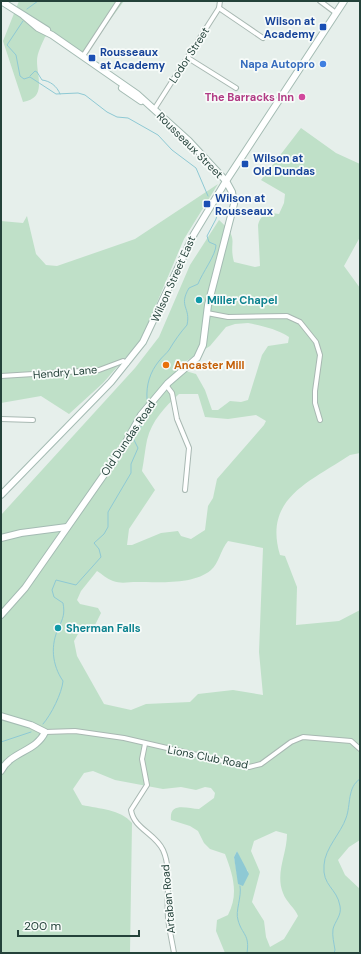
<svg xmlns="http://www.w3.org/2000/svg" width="361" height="954" font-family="'DM Sans',sans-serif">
<rect width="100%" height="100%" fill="#e6efeb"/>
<g fill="#bfe0c8" fill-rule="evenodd">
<path d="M 19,1 L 124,1 L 82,58 L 48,35 L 45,37 C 42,44 37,53 37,61 C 37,77 47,98 23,102 L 3,41 Z"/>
<path d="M 301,128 L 336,153 L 360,164 L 360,237 L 344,266 L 360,288 L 360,453 L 350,455 C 310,482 263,498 280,555 L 285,556 L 297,587 L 296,625 L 339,621 L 360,610 L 360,840 L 349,847 L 338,860 L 345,875 L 360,889 L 360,953 L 225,953 L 216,931 L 217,920 L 228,915 C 239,894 233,875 225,854 L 210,849 L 204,843 L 198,831 L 190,826 L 171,820 C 169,801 188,809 199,809 L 214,798 L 215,793 L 211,788 L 205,787 L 196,790 L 181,787 L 163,789 L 115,780 L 93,771 L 84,773 L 73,789 L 82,805 C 100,809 120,809 132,823 L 130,953 L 1,953 L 1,515 L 135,368 L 159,337 L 190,265 L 219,220 C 241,240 228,240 234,262 L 255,267 L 260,266 L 258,225 C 261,213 268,213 279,214 L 284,203 L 285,194 L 261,180 ZM 248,323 C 263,326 277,329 289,337 L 288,343 L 268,346 L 262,355 L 248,400 L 241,402 L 230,401 L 218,410 L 212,410 L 205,390 L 196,374 L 182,370 L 180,365 L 210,346 L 226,327 L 235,324 ZM 179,394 L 198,394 L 205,417 L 228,419 L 256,415 L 266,421 L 264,425 L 217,479 L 213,498 L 208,506 L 205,530 L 191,539 L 181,536 L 178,531 L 161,533 L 132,545 L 127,545 L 129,529 L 155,490 L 142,471 C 144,460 145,450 147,440 C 152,420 165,407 179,394 ZM 228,541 L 263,548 L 259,652 L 263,695 L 233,690 L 198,694 L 190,702 L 146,704 L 131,710 L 104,704 L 77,656 L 74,641 L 78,634 L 95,625 L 101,613 L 98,608 L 80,604 L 77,600 L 81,591 L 97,571 C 102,574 107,579 113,581 C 121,584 128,582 137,582 C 158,582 194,585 211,570 C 219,563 220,551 228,541 ZM 276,831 L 287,834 C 287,854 275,873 283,893 C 286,902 295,908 298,916 L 284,939 L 270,947 L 266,937 L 264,921 L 252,902 L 260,872 L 251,851 L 254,841 ZM 237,851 L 243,866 L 248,871 L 238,879 L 234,857 Z"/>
<polygon points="218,184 184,239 141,340 103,383 69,414 41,396 1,403 1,221 23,223 27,216 36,254 46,265 57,266 135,239"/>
</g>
<polygon fill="#8ec9d4" points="237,851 249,874 243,886 238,884 234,857"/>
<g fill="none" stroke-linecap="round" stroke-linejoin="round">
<g stroke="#8ec9d4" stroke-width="1">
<polyline points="27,9 38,1"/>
<polyline points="23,21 7,45 16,55 20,76 24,79 30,77 56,94 78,93 85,95 107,112 117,117 128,118 158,135 172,150 196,168 208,196"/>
<path d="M 30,76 L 35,71 L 37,72 L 42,80 C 50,81 57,86 60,94"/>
<path d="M 147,399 C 146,385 150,372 159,361 C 162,357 167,353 169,350 C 175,340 180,333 187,325 C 191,307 178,307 189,288 L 198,284 C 202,273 216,255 216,245 L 209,242 L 207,236 L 216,219 L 217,215"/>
<path d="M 43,724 C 51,715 62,693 63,681 C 52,665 50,645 59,627 C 63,618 65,614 63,603 L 54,597 L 52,590 L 56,580 L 76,585 L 101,557 L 99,549 L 94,543 L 104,534 L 108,527 L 108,512 L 131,473 L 131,464 L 138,448 L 133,438 C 138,430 144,424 148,415"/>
<polyline points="1,742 31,732"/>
<path d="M 240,886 C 242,897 235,911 238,920 C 242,935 250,934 247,953"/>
<path d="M 334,953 L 335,950 C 334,943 332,936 333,929 C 335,921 342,915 340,906 C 337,888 322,886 324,865 C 325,848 341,833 346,818 C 351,805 347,787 360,779"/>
</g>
<g stroke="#a8b8b2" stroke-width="6">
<g id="street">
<polyline points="320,1 336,13"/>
<polyline points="219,8 263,38"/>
<polyline points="83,56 119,1"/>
<polyline points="188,58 236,88"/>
<polyline points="155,108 219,8 220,1"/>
<polyline points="207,313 228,317 287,316 300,322 316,342 320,355 315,391 315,403 320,420"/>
<polyline points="1,376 99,370 123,361 127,363"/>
<polyline points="166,385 172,393 177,419 189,448 185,490"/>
<polyline points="1,419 33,420"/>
<polyline points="45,732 75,731 124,738 249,767 261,764 291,742 303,737 351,741 360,749"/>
<path d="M 145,744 L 142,759 L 147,785 L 131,810 C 134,829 155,833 163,850 C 172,870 166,895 168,917 C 169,929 172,941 174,953"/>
</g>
</g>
<g stroke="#a4bbb3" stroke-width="8">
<g id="secondary">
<polyline points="1,1 47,30"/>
<polyline points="122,88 141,101"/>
<polyline points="1,495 111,382 143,342 194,234 226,181 344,1"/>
<polyline points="1,538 21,533 67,527"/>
<polyline points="1,615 25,588 55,545 122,449 141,415 168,383 197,358 203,345 208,305 234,204 232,192 226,181 189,141 137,94 52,35 38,28 24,16"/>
<path d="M 1,716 L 31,725 L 45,732 C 36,752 11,751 1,771"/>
</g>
</g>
<use href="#street" stroke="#fff" stroke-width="4"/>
<use href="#secondary" stroke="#fff" stroke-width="6"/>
</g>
<g fill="#1a4fb4" stroke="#f7fbf9" stroke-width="1.5">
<rect x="319" y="23" width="8" height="8" rx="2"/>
<rect x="88" y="54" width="8" height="8" rx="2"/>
<rect x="241" y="160" width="8" height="8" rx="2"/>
<rect x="203" y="200" width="8" height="8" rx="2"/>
</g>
<circle fill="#3f7fe0" stroke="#f7fbf9" stroke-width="1.5" cx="323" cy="64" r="4"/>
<circle fill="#d1479c" stroke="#f7fbf9" stroke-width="1.5" cx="302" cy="97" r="4"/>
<g fill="#0f9aa8" stroke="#f7fbf9" stroke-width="1.5">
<circle cx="199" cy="300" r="4"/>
<circle cx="58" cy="628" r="4"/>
</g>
<circle fill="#e8710a" stroke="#f7fbf9" stroke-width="1.5" cx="166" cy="365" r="4"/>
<g text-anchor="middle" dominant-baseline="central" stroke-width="3.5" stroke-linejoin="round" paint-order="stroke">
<g font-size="11" font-weight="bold" fill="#164399" stroke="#f7fbf9" text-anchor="start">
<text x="315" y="21" text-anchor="end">Wilson at<tspan x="315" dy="13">Academy</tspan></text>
<text x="100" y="52">Rousseaux<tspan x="100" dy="13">at Academy</tspan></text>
<text x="253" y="158">Wilson at<tspan x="253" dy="13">Old Dundas</tspan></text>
<text x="215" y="198">Wilson at<tspan x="215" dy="13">Rousseaux</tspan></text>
</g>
<g font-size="11" fill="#24423a" stroke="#f7fbf9">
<text transform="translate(189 55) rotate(-57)">Lodor Street</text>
<text transform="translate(190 145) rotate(45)">Rousseaux Street</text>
<text transform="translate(173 279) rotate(-66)">Wilson Street East</text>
<text transform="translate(65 372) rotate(-5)">Hendry Lane</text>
<text transform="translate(128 438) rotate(-56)">Old Dundas Road</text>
<text transform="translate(208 757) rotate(11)">Lions Club Road</text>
<text transform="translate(168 899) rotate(-95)">Artaban Road</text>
</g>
<g font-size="11" font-weight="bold" fill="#366cbe" stroke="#f7fbf9" text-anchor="end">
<text x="315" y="64">Napa Autopro</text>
</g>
<g font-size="11" font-weight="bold" fill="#b23c85" stroke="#f7fbf9" text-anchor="end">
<text x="294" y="97">The Barracks Inn</text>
</g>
<g font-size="11" font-weight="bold" fill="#0d838f" stroke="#f7fbf9" text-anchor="start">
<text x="207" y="300">Miller Chapel</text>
<text x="66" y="628">Sherman Falls</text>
</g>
<g font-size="11" font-weight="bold" fill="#c56008" stroke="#f7fbf9" text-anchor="start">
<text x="174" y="365">Ancaster Mill</text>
</g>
</g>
<rect width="361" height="954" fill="none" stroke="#24423a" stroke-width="4"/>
<path d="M18 930v6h121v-6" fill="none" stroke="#24423a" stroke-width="2"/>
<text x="24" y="930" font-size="12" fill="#24423a" stroke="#f7fbf9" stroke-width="3" paint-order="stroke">200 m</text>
</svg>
